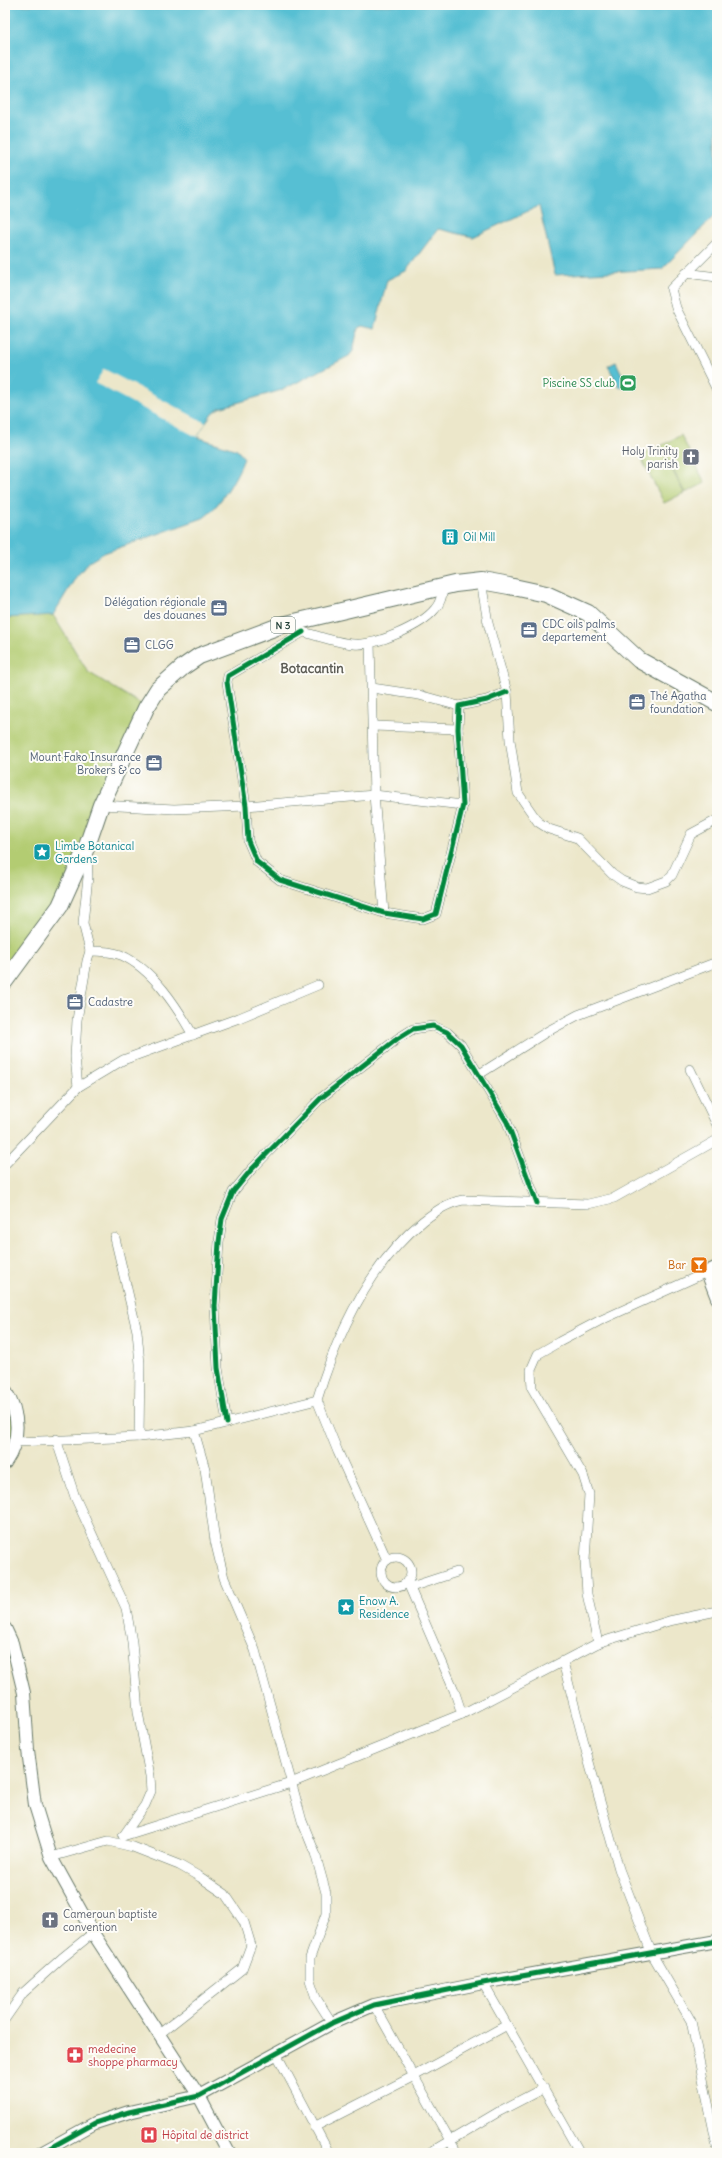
<svg xmlns="http://www.w3.org/2000/svg" width="722" height="2158" font-family="Delius,sans-serif">
<rect width="100%" height="100%" fill="#fdfcf7"/>
<filter id="ink" filterUnits="userSpaceOnUse"><feTurbulence type="fractalNoise" baseFrequency=".025" numOctaves="2"/><feDisplacementMap in="SourceGraphic" scale="8" xChannelSelector="R" yChannelSelector="G"/><feConvolveMatrix kernelMatrix="1 2 1 2 8 2 1 2 1" color-interpolation-filters="sRGB"/></filter>
<filter id="wash" filterUnits="userSpaceOnUse"><feTurbulence type="fractalNoise" baseFrequency=".012" numOctaves="4" result="noise"/><feDisplacementMap in="SourceGraphic" scale="16" xChannelSelector="R" yChannelSelector="G"/><feGaussianBlur stdDeviation="0.9" result="paint"/><feColorMatrix in="noise" values="0 0 0 0 0 0 0 0 0 0 0 0 0 0 0 0 0 1.4 0 .05"/><feComposite in="paint" operator="in"/></filter>
<g filter="url(#wash)">
<rect width="100%" height="100%" fill="#ece7ca"/>
<g fill="#b3cc72" stroke="#698453">
<polygon points="681,435 705,483 685,493 661,446"/>
<polygon points="660,446 684,493 664,503 640,456"/>
<polygon points="53,615 88,672 144,706 57,907 5,977 5,618"/>
<polygon points="5,1397 17,1430 5,1457"/>
</g>
<g fill="#56bfd3" stroke="#3a7e84">
<path d="M 5,5 L 717,5 L 717,213 L 662,269 L 555,275 L 539,206 L 473,237 L 438,229 L 406,271 L 387,280 L 375,329 L 362,326 L 358,328 L 353,351 L 349,356 L 282,390 L 219,408 L 212,413 L 197,437 L 237,450 L 244,458 C 238,476 218,509 203,518 L 104,553 L 89,562 L 76,577 L 53,615 L 5,618 Z"/>
<polygon points="616,362 627,385 620,388 608,366"/>
</g>
<polygon fill="#ece7ca" points="104,369 206,423 197,437 95,383"/>
</g>
<g filter="url(#ink)">
<g fill="none" stroke-linecap="round" stroke-linejoin="round">
<g stroke="#677868" stroke-width="10">
<g id="minor">
<polyline points="717,243 671,289 676,308 717,390"/>
<polyline points="686,273 717,277"/>
<polyline points="481,581 488,623 507,692 510,740 518,793 538,822 549,829 577,838 612,874 622,881 637,887 647,888 666,881 672,875 691,834 717,820"/>
<path d="M 297,630 C 315,635 336,643 354,644 C 376,646 421,626 435,609 C 441,603 442,594 444,586"/>
<polyline points="303,632 228,676 227,682 246,806 248,841 257,862 280,880 384,913 423,919 436,914 463,805 458,729 459,706 487,700 507,692"/>
<polyline points="370,643 374,795 384,913"/>
<polyline points="372,688 419,695 459,706"/>
<polyline points="373,726 458,729"/>
<polyline points="101,805 174,809 246,806 374,795 463,805"/>
<path d="M 90,951 C 100,951 113,952 121,955 C 153,969 177,1007 193,1035"/>
<polyline points="690,1069 717,1125"/>
<polyline points="478,1075 548,1031 578,1015 717,962"/>
<polyline points="78,1087 75,1057 77,1020 87,961 90,951 83,923 88,877 87,853"/>
<polyline points="5,1164 78,1087 123,1060 239,1018 318,985"/>
<polyline points="115,1238 137,1331 140,1364 139,1437"/>
<polyline points="227,1423 218,1368 215,1306 219,1242 222,1219 233,1192 251,1170 321,1098 397,1039 413,1029 433,1026 447,1032 461,1045 507,1122 537,1203"/>
<polyline points="194,1431 205,1469 215,1541 224,1578 255,1650 302,1821 315,1853 326,1893 326,1914 310,1958 310,1980 316,1998 332,2023"/>
<polyline points="56,1439 75,1497 126,1608 132,1642 138,1712 150,1776 151,1791 145,1805 124,1835"/>
<polyline points="16,1442 139,1437 194,1431 317,1400"/>
<circle cx="396" cy="1572" r="15"/>
<path d="M 387,1560 L 338,1452 L 317,1400 C 337,1334 369,1265 423,1221 C 436,1211 447,1203 463,1200 L 588,1204 L 614,1198 L 717,1140"/>
<polyline points="407,1581 454,1690 462,1714 598,1643 669,1621 717,1611"/>
<polyline points="411,1587 457,1572"/>
<polyline points="598,1643 587,1594 585,1561 589,1494 583,1475 532,1388 531,1370 538,1354 559,1342 599,1321 707,1272"/>
<polyline points="563,1662 589,1762 619,1869 652,1954 691,2021 717,2146"/>
<polyline points="717,1705 717,1715"/>
<polyline points="123,1836 291,1783 462,1714"/>
<polyline points="51,1857 108,1841 133,1847 179,1865 200,1877 225,1894 244,1922 251,1945 242,1969 158,2035"/>
<polyline points="483,1983 580,2153"/>
<polyline points="374,2005 457,2153"/>
<polyline points="5,2019 23,1993 62,1958 93,1933"/>
<polyline points="276,2053 329,2153"/>
<polyline points="314,2127 414,2076 507,2025"/>
<polyline points="429,2153 500,2111 544,2088"/>
</g>
</g>
<g stroke="#677868" stroke-width="14">
<g id="tertiary">
<polyline points="717,1267 707,1272 717,1298"/>
<path d="M 5,1390 C 20,1414 21,1440 5,1463"/>
<polyline points="5,1628 12,1643 24,1693 28,1750 35,1805 51,1857 93,1933 199,2096 229,2153"/>
<polyline points="41,2153 95,2123 129,2112 199,2096 332,2023 374,2005 483,1983 717,1941"/>
</g>
</g>
<g stroke="#677868" stroke-width="18">
<polyline id="trunk" points="5,981 60,906 87,846 101,805 146,708 158,689 183,667 199,656 282,625 455,584 481,581 509,586 546,594 588,613 639,660 717,703"/>
</g>
<use href="#minor" stroke="#fff" stroke-width="9"/>
<use href="#tertiary" stroke="#fff" stroke-width="12"/>
<use href="#trunk" stroke="#fff" stroke-width="16"/>
<g stroke="#fdfcf7" stroke-width="8">
<g id="cycleway">
<polyline points="303,632 228,676 227,682 246,806 248,841 257,862 280,880 384,913 423,919 436,914 463,805 458,729 459,706 487,700 507,692"/>
<polyline points="227,1423 218,1368 215,1306 219,1242 222,1219 233,1192 251,1170 321,1098 397,1039 413,1029 433,1026 447,1032 461,1045 507,1122 537,1203"/>
<polyline points="41,2153 95,2123 129,2112 199,2096 332,2023 374,2005 483,1983 717,1941"/>
</g>
</g>
<use href="#cycleway" stroke="#00873e" stroke-width="5"/>
</g>
</g>
<defs>
<g id="stadium-square" transform="scale(0.9)"><rect x="-9" y="-9" width="18" height="18" rx="4" fill="#2e9e5b" stroke="#fdfcf7"/><path d="M0-5a6.5 5 0 1 0 0 10a6.5 5 0 1 0 0-10ZM-3.5-1.8h7v3.6h-7Z" fill="#fff"/></g>
<g id="church-square" transform="scale(0.9)"><rect x="-9" y="-9" width="18" height="18" rx="4" fill="#6b7280" stroke="#fdfcf7"/><path d="M-1.2-6h2.4v3.5h3.3v2.4h-3.3V6h-2.4V-.1h-3.3v-2.4h3.3Z" fill="#fff"/></g>
<g id="building-square" transform="scale(0.9)"><rect x="-9" y="-9" width="18" height="18" rx="4" fill="#0f9aa8" stroke="#fdfcf7"/><path d="M-4-6H4V6H1V3H-1V6H-4ZM-2.5-4.3h1.7v1.8h-1.7ZM.8-4.3h1.7v1.8H.8ZM-2.5-1h1.7V.8h-1.7ZM.8-1h1.7V.8H.8Z" fill="#fff"/></g>
<g id="office-square" transform="scale(0.9)"><rect x="-9" y="-9" width="18" height="18" rx="4" fill="#5c6f8a" stroke="#fdfcf7"/><path d="M-6-3h4V-5.5h4V-3h4V5H-6ZM-1-4.5V-3h2v-1.5ZM-6 0V1H6V0Z" fill="#fff"/></g>
<g id="sight-square" transform="scale(0.9)"><rect x="-9" y="-9" width="18" height="18" rx="4" fill="#0f9aa8" stroke="#fdfcf7"/><path d="M0-6L1.8-2.2L6-1.7L2.9 1.2L3.7 5.4L0 3.3L-3.7 5.4L-2.9 1.2L-6-1.7L-1.8-2.2Z" fill="#fff"/></g>
<g id="bar-square" transform="scale(0.9)"><rect x="-9" y="-9" width="18" height="18" rx="4" fill="#e8710a" stroke="#fdfcf7"/><path d="M-6-5H6L.8 .8V4.5H3.5V6h-7V4.5H-.8V.8Z" fill="#fff"/></g>
<g id="pharmacy-square" transform="scale(0.9)"><rect x="-9" y="-9" width="18" height="18" rx="4" fill="#e0444e" stroke="#fdfcf7"/><path d="M-2-6h4v4h4v4h-4v4h-4v-4h-4v-4h4Z" fill="#fff"/></g>
<g id="hospital-square" transform="scale(0.9)"><rect x="-9" y="-9" width="18" height="18" rx="4" fill="#e0444e" stroke="#fdfcf7"/><path d="M-5-5h3v3.5h4V-5h3V5h-3V1.5h-4V5h-3Z" fill="#fff"/></g>
</defs>
<g fill-rule="evenodd">
<use href="#stadium-square" x="628" y="383"/>
<use href="#church-square" x="691" y="457"/>
<use href="#building-square" x="450" y="537"/>
<use href="#office-square" x="219" y="608"/>
<use href="#office-square" x="529" y="630"/>
<use href="#office-square" x="132" y="645"/>
<use href="#office-square" x="637" y="702"/>
<use href="#office-square" x="154" y="763"/>
<use href="#sight-square" x="42" y="852"/>
<use href="#office-square" x="75" y="1002"/>
<use href="#bar-square" x="699" y="1265"/>
<use href="#sight-square" x="346" y="1607"/>
<use href="#church-square" x="50" y="1920"/>
<use href="#pharmacy-square" x="75" y="2055"/>
<use href="#hospital-square" x="149" y="2135"/>
</g>
<g text-anchor="middle" dominant-baseline="central" stroke-width="4" stroke-linejoin="round" paint-order="stroke">
<rect fill="#fdfcf7" stroke="#62766e" stroke-width="1" x="271" y="617" width="24" height="16" rx="3"/>
<g font-size="10" font-weight="bold" fill="#1f3d34">
<text x="283" y="625">N 3</text>
</g>
<g font-size="11" fill="#27864d" stroke="#fdfcf7" text-anchor="end">
<text x="615" y="383">Piscine SS club</text>
</g>
<g font-size="11" fill="#5b616d" stroke="#fdfcf7" text-anchor="end">
<text x="678" y="451">Holy Trinity<tspan x="678" dy="13">parish</tspan></text>
<text x="63" y="1914" text-anchor="start">Cameroun baptiste<tspan x="63" dy="13">convention</tspan></text>
</g>
<g font-size="11" fill="#0d838f" stroke="#fdfcf7" text-anchor="start">
<text x="463" y="537">Oil Mill</text>
<text x="55" y="846">Limbe Botanical<tspan x="55" dy="13">Gardens</tspan></text>
<text x="359" y="1601">Enow A.<tspan x="359" dy="13">Residence</tspan></text>
</g>
<g font-size="11" fill="#4e5e75" stroke="#fdfcf7" text-anchor="start">
<text x="206" y="602" text-anchor="end">Délégation régionale<tspan x="206" dy="13">des douanes</tspan></text>
<text x="542" y="624">CDC oils palms<tspan x="542" dy="13">departement</tspan></text>
<text x="145" y="645">CLGG</text>
<text x="650" y="696">Thé Agatha<tspan x="650" dy="13">foundation</tspan></text>
<text x="141" y="757" text-anchor="end">Mount Fako Insurance<tspan x="141" dy="13">Brokers &amp; co</tspan></text>
<text x="88" y="1002">Cadastre</text>
</g>
<g font-size="11" fill="#c56008" stroke="#fdfcf7" text-anchor="end">
<text x="686" y="1265">Bar</text>
</g>
<g font-size="11" fill="#be3a42" stroke="#fdfcf7" text-anchor="start">
<text x="88" y="2049">medecine<tspan x="88" dy="13">shoppe pharmacy</tspan></text>
<text x="162" y="2135">Hôpital de district</text>
</g>
<g font-size="13" font-weight="bold" fill="#5c5c55" stroke="#fdfcf7">
<text x="312" y="668">Botacantin</text>
</g>
</g>
<rect width="722" height="2158" fill="none" stroke="#fdfcf7" stroke-width="20"/>
</svg>
